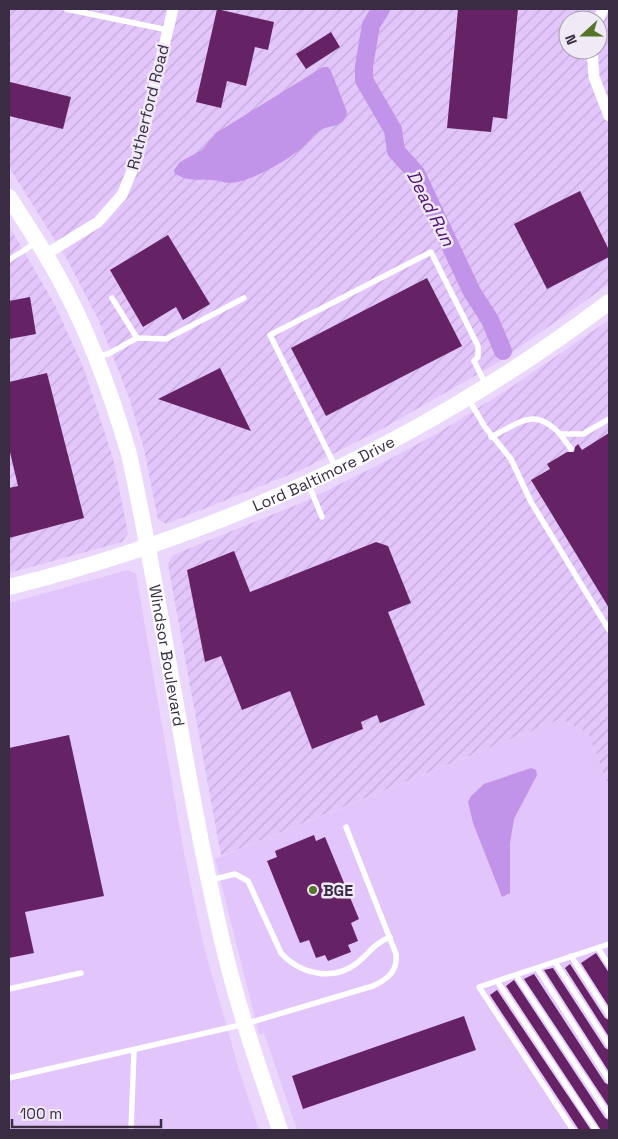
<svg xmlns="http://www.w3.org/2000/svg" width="618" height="1139" font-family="'Space Grotesk',sans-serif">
<defs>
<pattern id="industrial-furrows" width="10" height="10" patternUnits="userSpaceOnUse" patternTransform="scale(1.25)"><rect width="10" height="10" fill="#e2c5fb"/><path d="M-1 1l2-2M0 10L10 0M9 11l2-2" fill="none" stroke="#c3a9d8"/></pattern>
</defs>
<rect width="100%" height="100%" fill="#ead7fb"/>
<g fill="#e2c5fb">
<polygon points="128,570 136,574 184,853 203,943 239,1070 259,1130 9,1130 9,603"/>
<polygon points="561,719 588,733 609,787 609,1130 297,1130 264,1033 259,1034 215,859"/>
</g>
<g fill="url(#industrial-furrows)" fill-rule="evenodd">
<path d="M 9,9 L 609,9 L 609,131 L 606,133 L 609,137 L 609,284 L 497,363 L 382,429 L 301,470 L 166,524 L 158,519 L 144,449 L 130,400 L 99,321 L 68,261 L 9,167 ZM 568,20 L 598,20 L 598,50 L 568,50 Z"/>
<polygon points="9,226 55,305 84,369 113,458 128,533 122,542 9,573"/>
<polygon points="609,320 609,787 588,733 561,719 221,856 168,564 173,555 306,501 388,460 438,433 513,386"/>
</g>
<g fill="#c294e9">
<path d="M 323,67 L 328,67 L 331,71 L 347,112 C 344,130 329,123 318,132 C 312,136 308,143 302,148 C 286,161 251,182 230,183 C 224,183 218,180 211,180 C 195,179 192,182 175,174 L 174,170 L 180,162 L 202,150 L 216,133 Z"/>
<polygon points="531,768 536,770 537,775 514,819 510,843 510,893 502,897 473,823 468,802 471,796 484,784"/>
</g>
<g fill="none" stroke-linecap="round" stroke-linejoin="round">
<polyline stroke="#c294e9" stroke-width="18" points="381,9 371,25 364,66 364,80 393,130 396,151 416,173 472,292 490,320 503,351"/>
</g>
<g fill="#652264">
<polygon points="217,9 274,22 268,50 255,47 246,86 227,81 221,108 196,102"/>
<polygon points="458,9 518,9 507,119 493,117 491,132 447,128"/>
<polygon points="331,32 340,47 306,69 296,54"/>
<polygon points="10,82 71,97 63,129 9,116"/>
<polygon points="580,191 609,250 609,257 547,289 514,224"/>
<polygon points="168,235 210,304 183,320 176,307 143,327 110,270"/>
<polygon points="427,278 462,346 326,416 291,348"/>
<polygon points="30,297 36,334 9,339 9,301"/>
<polygon points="220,368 251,431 158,399"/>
<polygon points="47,373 84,518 9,538 9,488 18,486 9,448 9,382"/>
<polygon points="609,433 609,608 531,480 550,469 547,464 567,452 574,452 575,447 578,444 582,450"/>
<polygon points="376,542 388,546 411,603 388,612 425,705 380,723 377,715 361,722 363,729 312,749 290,691 242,710 221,656 205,662 187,570 234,551 250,592"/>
<polygon points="69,735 104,896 25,912 34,953 9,958 9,748"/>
<polygon points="314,835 316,841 325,837 359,919 351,923 358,941 348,945 351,952 328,961 325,955 316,958 309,940 300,943 267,861 277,857 275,851"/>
<polygon points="596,953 609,973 609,1007 581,963"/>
<polygon points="570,964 605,1018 609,1020 609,1037 565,968"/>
<polygon points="553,968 605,1048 609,1050 609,1072 544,970"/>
<polygon points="534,974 605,1083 609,1085 609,1107 524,979"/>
<polygon points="514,980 605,1118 609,1120 609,1130 601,1130 506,986"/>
<polygon points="497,990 591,1130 579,1130 490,995"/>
<polygon points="464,1016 476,1050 303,1109 292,1076"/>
</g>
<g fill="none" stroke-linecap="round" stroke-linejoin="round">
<g stroke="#fff" stroke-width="5.5">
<polyline points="66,9 168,30"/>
<polyline points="9,260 37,242"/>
<polyline points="112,298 137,338"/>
<polyline points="97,356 108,354 137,338 166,339 244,298"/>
<polyline points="469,400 485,427 511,459 531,502 609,630"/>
<polyline points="560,434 571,449"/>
<path d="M 491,437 C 520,423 534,406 560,434 L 583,434 L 609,419"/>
<polyline points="336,468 270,335 431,252 478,346 478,357 474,361 486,385"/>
<polyline points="308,483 322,517"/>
<path d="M 211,880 L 235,874 L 248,881 L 281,953 C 300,974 333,982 357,963 C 371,952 372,945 390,937"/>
<polyline points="598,948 609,965"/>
<polyline points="571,956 609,1015"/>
<polyline points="555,962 609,1045"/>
<polyline points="537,968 609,1080"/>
<polyline points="516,975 609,1115"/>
<polyline points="497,981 596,1130"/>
<polyline points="9,989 81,973"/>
<path d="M 9,1078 L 245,1024 L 373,986 C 388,979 398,971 396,954 L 346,827"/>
<polyline points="131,1130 134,1050"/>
<polyline points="573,1130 479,987 609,944"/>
</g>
<g stroke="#fff" stroke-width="11">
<polyline points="598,20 603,9"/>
<polyline points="592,50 594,77 609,116"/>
<polyline points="45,255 98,222 122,195 136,161 173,9"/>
</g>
<g stroke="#fff" stroke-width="16">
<path id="s1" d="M 9,197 C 26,224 44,250 59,278 C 90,334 111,393 129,454 C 164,614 184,776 221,936 C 236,1002 258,1066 280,1130"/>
<path id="s2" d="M 9,587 C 227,533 430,437 609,302"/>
</g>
</g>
<circle fill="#557329" stroke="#f0eaf6" stroke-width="2" cx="313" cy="890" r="5"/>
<g text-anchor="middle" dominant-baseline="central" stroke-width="5" stroke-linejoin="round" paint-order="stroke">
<g font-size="16" fill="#392c43" stroke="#f0eaf6">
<text transform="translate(148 107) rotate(-76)">Rutherford Road</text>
<text stroke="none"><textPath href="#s2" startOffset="335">Lord Baltimore Drive</textPath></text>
<text stroke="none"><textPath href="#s1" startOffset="490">Windsor Boulevard</textPath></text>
</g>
<g font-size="16" font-weight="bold" fill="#392c43" stroke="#f0eaf6" text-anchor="start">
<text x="323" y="890">BGE</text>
</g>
<g font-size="18" font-style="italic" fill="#511076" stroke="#f0eaf6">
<text transform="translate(431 208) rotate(63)">Dead Run</text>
</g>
</g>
<rect width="618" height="1139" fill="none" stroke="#392c43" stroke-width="20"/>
<g transform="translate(583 35) rotate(249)"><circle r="24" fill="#f0eaf6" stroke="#a79eae"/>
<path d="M0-4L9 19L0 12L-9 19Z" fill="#557329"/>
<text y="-8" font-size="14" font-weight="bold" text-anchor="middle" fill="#392c43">N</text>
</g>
<path d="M12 1119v8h149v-8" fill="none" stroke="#392c43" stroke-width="2.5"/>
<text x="20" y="1119" font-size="15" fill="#392c43" stroke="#f0eaf6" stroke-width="4" paint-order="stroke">100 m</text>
</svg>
